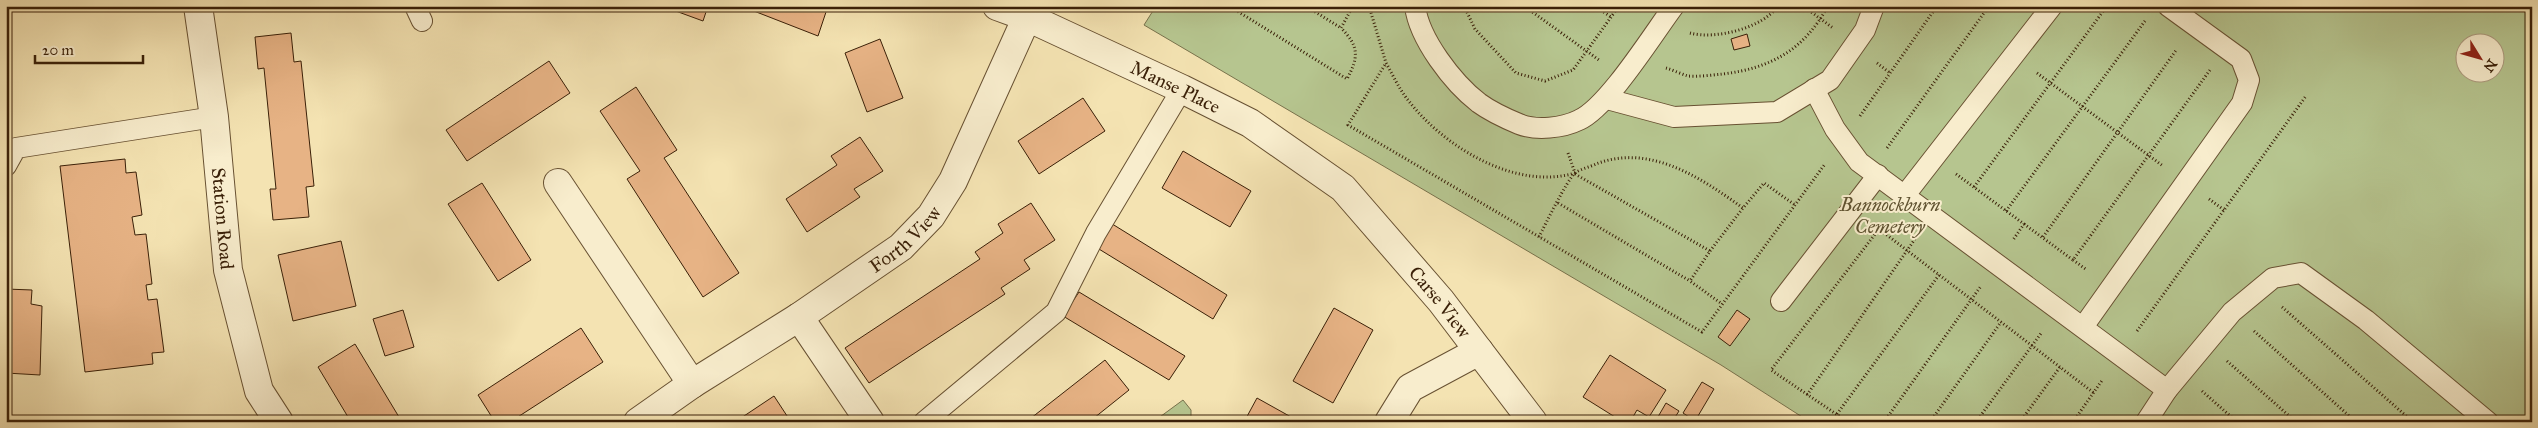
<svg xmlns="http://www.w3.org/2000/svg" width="2538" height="428" font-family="'IM FELL Great Primer',serif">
<rect width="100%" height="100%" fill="#f4e3b2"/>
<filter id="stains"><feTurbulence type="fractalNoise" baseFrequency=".004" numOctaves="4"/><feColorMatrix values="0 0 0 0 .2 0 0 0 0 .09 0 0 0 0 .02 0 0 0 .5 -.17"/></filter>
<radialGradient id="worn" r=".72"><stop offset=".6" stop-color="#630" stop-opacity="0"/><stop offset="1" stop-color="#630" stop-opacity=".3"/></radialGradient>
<g fill="#b6c58f" stroke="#78724c" fill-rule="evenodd">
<path d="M 1156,6 L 2532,6 L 2532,422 L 1810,422 L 1721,365 L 1144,25 ZM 2466,42 L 2496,42 L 2496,72 L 2466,72 Z"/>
<polygon points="1183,400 1191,410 1191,422 1153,422"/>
</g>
<g fill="#e7b385" stroke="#3a2008">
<polygon points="252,6 282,6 253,11"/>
<polygon points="662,6 708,6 703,21"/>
<polygon points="741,6 828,6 818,36"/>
<polygon points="291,33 294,62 301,61 314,186 306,187 309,217 273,220 270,189 276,189 264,68 258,69 255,37"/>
<polygon points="1747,34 1750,46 1734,50 1731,39"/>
<polygon points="880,39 903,98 867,112 845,53"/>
<polygon points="549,61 570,93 467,161 446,130"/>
<polygon points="636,87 677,150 664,158 739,273 703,297 627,179 640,171 600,111"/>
<polygon points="1083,98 1105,131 1039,174 1018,141"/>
<polygon points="860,137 883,171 854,189 860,197 807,232 786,199 837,165 831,156"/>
<polygon points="1183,151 1251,191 1230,227 1162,188"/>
<polygon points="125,159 126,173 136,172 142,215 132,217 135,235 146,234 152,284 146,285 148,300 157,299 164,352 152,353 153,364 85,372 60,166"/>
<polygon points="482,183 531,260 498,281 448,204"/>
<polygon points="1031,203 1055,240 1024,260 1030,269 1001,288 1005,294 869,383 845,348 980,259 975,252 1003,233 998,224"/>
<polygon points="1109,222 1227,295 1213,319 1094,246"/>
<polygon points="341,241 356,306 293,321 278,255"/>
<polygon points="6,289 32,290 31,304 42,306 40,375 6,373"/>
<polygon points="1079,292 1185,356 1169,380 1063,316"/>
<polygon points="1334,308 1373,330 1333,403 1293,381"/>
<polygon points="403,310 414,347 385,356 373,319"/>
<polygon points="1737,310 1750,319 1730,346 1718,337"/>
<polygon points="581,328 603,362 510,422 495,422 478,395"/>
<polygon points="355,344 402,422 351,422 318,367"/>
<polygon points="1610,355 1666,390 1649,417 1637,410 1630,422 1623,422 1583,397"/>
<polygon points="1105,360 1129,390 1089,422 1026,422"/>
<polygon points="1702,382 1714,389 1695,421 1683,413"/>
<polygon points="774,396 791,422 735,422"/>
<polygon points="1257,398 1300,422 1244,422"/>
<polygon points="1666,403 1679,411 1672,422 1655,422"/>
</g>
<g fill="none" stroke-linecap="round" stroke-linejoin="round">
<g stroke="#685132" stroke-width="22">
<g id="lane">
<polyline points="415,6 422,21"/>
<path d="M 1415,6 C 1419,39 1453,83 1479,103 C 1490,111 1507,119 1519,124 C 1536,131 1563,128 1579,120 C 1608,107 1653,34 1674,6"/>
<polyline points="1814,89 1835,129 1859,162 2167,390"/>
<polyline points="1607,99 1674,117 1777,112 1830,80 1865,30 1874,6"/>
<polyline points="6,166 16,148 214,117"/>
<polyline points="1905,195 2052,6"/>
<polyline points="1781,301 1878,175"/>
<polyline points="2083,327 2242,103 2249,80 2241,59 2168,6"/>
<polyline points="924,422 1056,312 1096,233 1182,89"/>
<polyline points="2146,422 2167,390 2232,312 2273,278 2301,273 2366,320 2488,422"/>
</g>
</g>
<g stroke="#685132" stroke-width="30">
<g id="street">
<path id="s1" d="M 198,6 L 214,117 L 228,270 L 259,391 L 279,422"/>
<path id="s2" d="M 997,6 L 1027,17 L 1182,89 L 1250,123 L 1343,188 L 1441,301 L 1533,422"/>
<polyline points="558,183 692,384"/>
<polyline points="799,317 870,422"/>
<path id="s3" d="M 638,422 L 692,384 L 799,317 L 901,247 L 931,216 L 953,181 L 1027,17"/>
<polyline points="1389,422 1410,388 1479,351"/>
</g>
</g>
<g stroke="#3a2008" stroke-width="3" stroke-dasharray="1 2.5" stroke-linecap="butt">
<path d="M 1229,6 L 1347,79 C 1359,57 1359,46 1341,28 L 1353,6"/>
<polyline points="1306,6 1341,28"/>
<polyline points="1369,6 1386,63"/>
<polyline points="1464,6 1475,29 1516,73 1545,81 1573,70 1619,6"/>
<polyline points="1524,6 1599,60"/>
<polyline points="1595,6 1611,17"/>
<polyline points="1803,6 1833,28"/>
<path d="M 1690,33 C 1715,40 1763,28 1778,6"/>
<polyline points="1877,63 1890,73"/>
<path d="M 1666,68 C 1673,70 1681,74 1688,76 C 1698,77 1712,75 1723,74 C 1771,68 1804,50 1828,6"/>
<polyline points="2037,73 2163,166"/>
<polyline points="1860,116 1937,6"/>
<polyline points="1887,148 1989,6"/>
<path d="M 1568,153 L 1575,173 C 1515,191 1443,146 1408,100 C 1399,89 1393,75 1386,63 L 1348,125 L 1702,332 L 1825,164"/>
<polyline points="1575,174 1710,251 1690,281 1722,304"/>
<polyline points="1956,174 2024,224 2013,240"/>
<polyline points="1974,187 2107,6"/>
<polyline points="2209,199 2224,210"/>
<polyline points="1558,203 1690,281"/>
<polyline points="2006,211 2145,21"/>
<polyline points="2024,224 2073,260 2210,70"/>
<path d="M 1539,237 C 1545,225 1567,180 1575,173 C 1580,169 1590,167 1596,164 C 1650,143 1701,178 1743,208 L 1764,183 L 1795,205"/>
<polyline points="2043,237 2177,49"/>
<polyline points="1710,251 1743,208"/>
<polyline points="2073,260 2087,270"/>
<polyline points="2282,307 2413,422"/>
<polyline points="2137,331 2306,96"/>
<polyline points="2254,331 2356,422"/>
<polyline points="2227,361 2296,422"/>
<polyline points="2202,391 2237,422"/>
<polyline points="1807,395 1915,239"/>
<polyline points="1837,414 1939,275"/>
<polyline points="1848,422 1771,370 1879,229 2094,393"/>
<polyline points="1884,422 1981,286"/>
<polyline points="1930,422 2001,322"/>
<polyline points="1976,422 2042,332"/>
<polyline points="2020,422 2060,367"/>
<polyline points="2073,422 2103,379"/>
</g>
<use href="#lane" stroke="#f8edcd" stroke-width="20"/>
<use href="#street" stroke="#f8edcd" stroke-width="28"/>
</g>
<g text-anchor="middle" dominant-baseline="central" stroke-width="4" stroke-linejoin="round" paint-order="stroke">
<g font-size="19" fill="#3a2008" stroke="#f8edcd">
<text stroke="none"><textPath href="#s2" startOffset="196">Manse Place</textPath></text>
<text stroke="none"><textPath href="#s1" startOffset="214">Station Road</textPath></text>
<text stroke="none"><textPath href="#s3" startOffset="324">Forth View</textPath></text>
<text stroke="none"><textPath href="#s2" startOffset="542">Carse View</textPath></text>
</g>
<g font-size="19" font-style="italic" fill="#5f5230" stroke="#f8edcd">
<text x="1890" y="204">Bannockburn<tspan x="1890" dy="22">Cemetery</tspan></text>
</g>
</g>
<rect width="2538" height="428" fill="none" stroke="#f4e3b2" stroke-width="25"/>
<rect x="8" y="8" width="2523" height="413" fill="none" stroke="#3a2008" stroke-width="2.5"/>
<rect x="12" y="12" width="2513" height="403" fill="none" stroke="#3a2008"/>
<g transform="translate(2480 58) rotate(127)"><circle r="24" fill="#f8edcd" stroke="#ac9b7e"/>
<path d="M0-4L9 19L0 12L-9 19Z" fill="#8f2418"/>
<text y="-8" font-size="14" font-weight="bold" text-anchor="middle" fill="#3a2008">N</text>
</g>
<path d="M35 55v8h108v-8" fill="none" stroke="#3a2008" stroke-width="2.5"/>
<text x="42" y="55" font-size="15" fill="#3a2008" stroke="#f8edcd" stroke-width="4" paint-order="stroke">20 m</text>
<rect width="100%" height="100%" filter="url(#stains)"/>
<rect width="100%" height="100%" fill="url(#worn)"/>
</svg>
